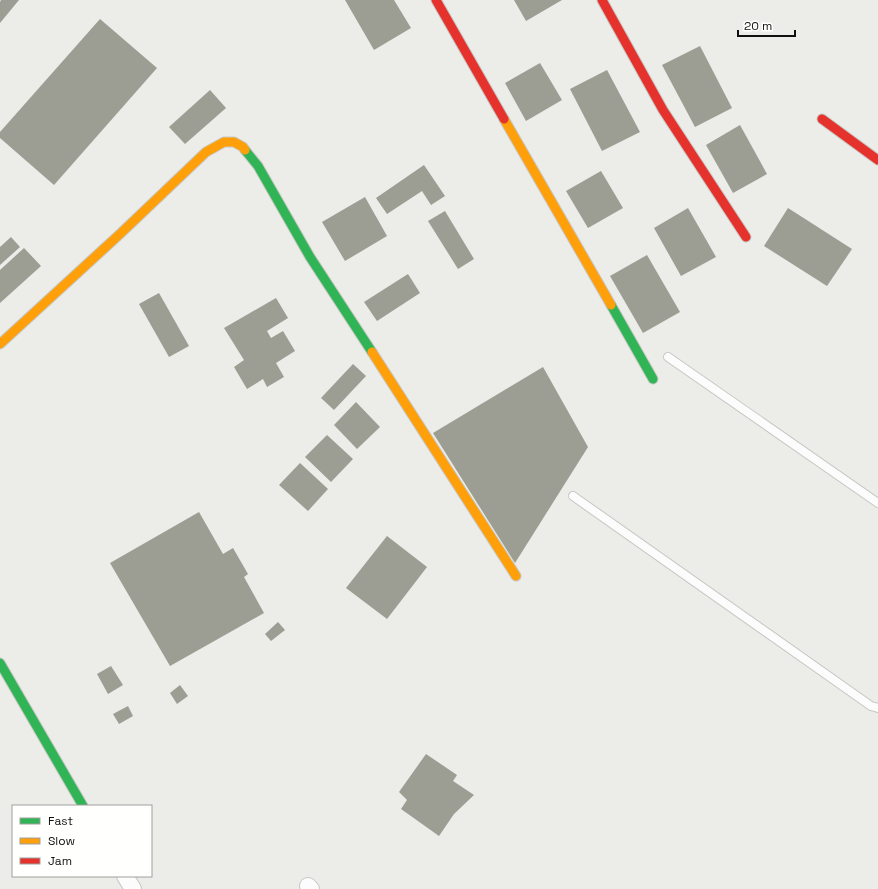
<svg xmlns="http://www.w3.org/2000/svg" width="878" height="889" font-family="'Space Grotesk',sans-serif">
<rect width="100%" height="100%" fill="#ecece8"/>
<g fill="#9c9d93">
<polygon points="1,0 19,0 0,23 0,2"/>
<polygon points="345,0 394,0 411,28 374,50"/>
<polygon points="514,0 562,0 526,21"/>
<polygon points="100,19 157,68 54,185 0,138 0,132"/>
<polygon points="700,46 732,108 695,127 662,65"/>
<polygon points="540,63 562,100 526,121 505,83"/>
<polygon points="607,70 640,132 602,151 570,89"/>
<polygon points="210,90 226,108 185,144 169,127"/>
<polygon points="740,125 767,174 733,193 706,145"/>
<polygon points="424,165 445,196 431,205 422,191 387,214 376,198"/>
<polygon points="601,171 623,208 588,228 566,191"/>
<polygon points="365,197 387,236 345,261 322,222"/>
<polygon points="688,208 716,257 681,276 654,228"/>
<polygon points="788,208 852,249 827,286 764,246"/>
<polygon points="445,211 474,259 458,269 428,221"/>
<polygon points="11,237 20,247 0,265 0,247"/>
<polygon points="24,248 41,266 0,303 0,270"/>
<polygon points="647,255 680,312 643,333 610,276"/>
<polygon points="408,274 420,293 377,321 364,302"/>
<polygon points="159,293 189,346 169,357 139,304"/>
<polygon points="276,298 288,318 267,331 271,338 283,331 295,351 276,363 284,377 267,387 263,379 247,389 234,367 244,360 224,328"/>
<polygon points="353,364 366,376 334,410 321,398"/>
<polygon points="543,367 588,447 515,563 433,433"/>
<polygon points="356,402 380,427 357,449 334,425"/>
<polygon points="327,435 353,459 331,482 305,457"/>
<polygon points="300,463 328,489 308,511 279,485"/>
<polygon points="199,512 223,554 233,548 248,574 244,577 264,613 170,666 110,563"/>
<polygon points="387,536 427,567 387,619 346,588"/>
<polygon points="278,622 285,630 271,641 265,634"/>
<polygon points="111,666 123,685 108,694 97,674"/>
<polygon points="180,685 188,696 177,704 170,693"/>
<polygon points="128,706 133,716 119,724 113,714"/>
<polygon points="426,754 457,775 453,781 474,795 454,814 439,836 401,809 407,800 399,792"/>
</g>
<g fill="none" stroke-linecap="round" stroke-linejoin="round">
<g stroke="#c6c7c3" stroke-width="10">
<g id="lane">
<polyline points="668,357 878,503"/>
<polyline points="573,496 871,706 878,708"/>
</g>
</g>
<g stroke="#c6c7c3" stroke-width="18">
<g id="street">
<polyline points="125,876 133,889"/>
<polyline points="308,886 311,889"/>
</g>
</g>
<g stroke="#c6c7c3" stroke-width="11">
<g id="fast">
<polyline points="245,150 258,166 310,257 372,352"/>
<polyline points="611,305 653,379"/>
<polyline points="0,663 83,806"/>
</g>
</g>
<g stroke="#c6c7c3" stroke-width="11">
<g id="slow">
<polyline points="504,119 611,305"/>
<polyline points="0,344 121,233 206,152 224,142 234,142 243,147 245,150"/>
<polyline points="372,352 516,576"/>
</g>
</g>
<g stroke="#c6c7c3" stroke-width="11">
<g id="jam">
<polyline points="436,0 504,119"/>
<polyline points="602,0 663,110 746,237"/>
<polyline points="822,119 878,160"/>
</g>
</g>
<use href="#lane" stroke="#fcfcfc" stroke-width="8"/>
<use href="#street" stroke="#fcfcfc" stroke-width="16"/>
<use href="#fast" stroke="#30b455" stroke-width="9"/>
<use href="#slow" stroke="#ff9f0a" stroke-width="9"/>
<use href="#jam" stroke="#e5322d" stroke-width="9"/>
</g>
<rect x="12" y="805" width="140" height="72" fill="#fffffe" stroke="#9f9f9e"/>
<rect x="20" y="818" width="20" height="6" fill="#30b455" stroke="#9f9f9e"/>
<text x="48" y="825" font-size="12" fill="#10100e">Fast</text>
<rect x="20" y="838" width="20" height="6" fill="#ff9f0a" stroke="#9f9f9e"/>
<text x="48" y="845" font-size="12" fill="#10100e">Slow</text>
<rect x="20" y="858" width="20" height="6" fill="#e5322d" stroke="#9f9f9e"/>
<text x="48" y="865" font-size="12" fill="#10100e">Jam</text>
<path d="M738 30v6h57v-6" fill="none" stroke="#10100e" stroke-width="2"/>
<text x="744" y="30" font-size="12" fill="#10100e" stroke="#fffffe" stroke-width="3" paint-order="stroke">20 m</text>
</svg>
